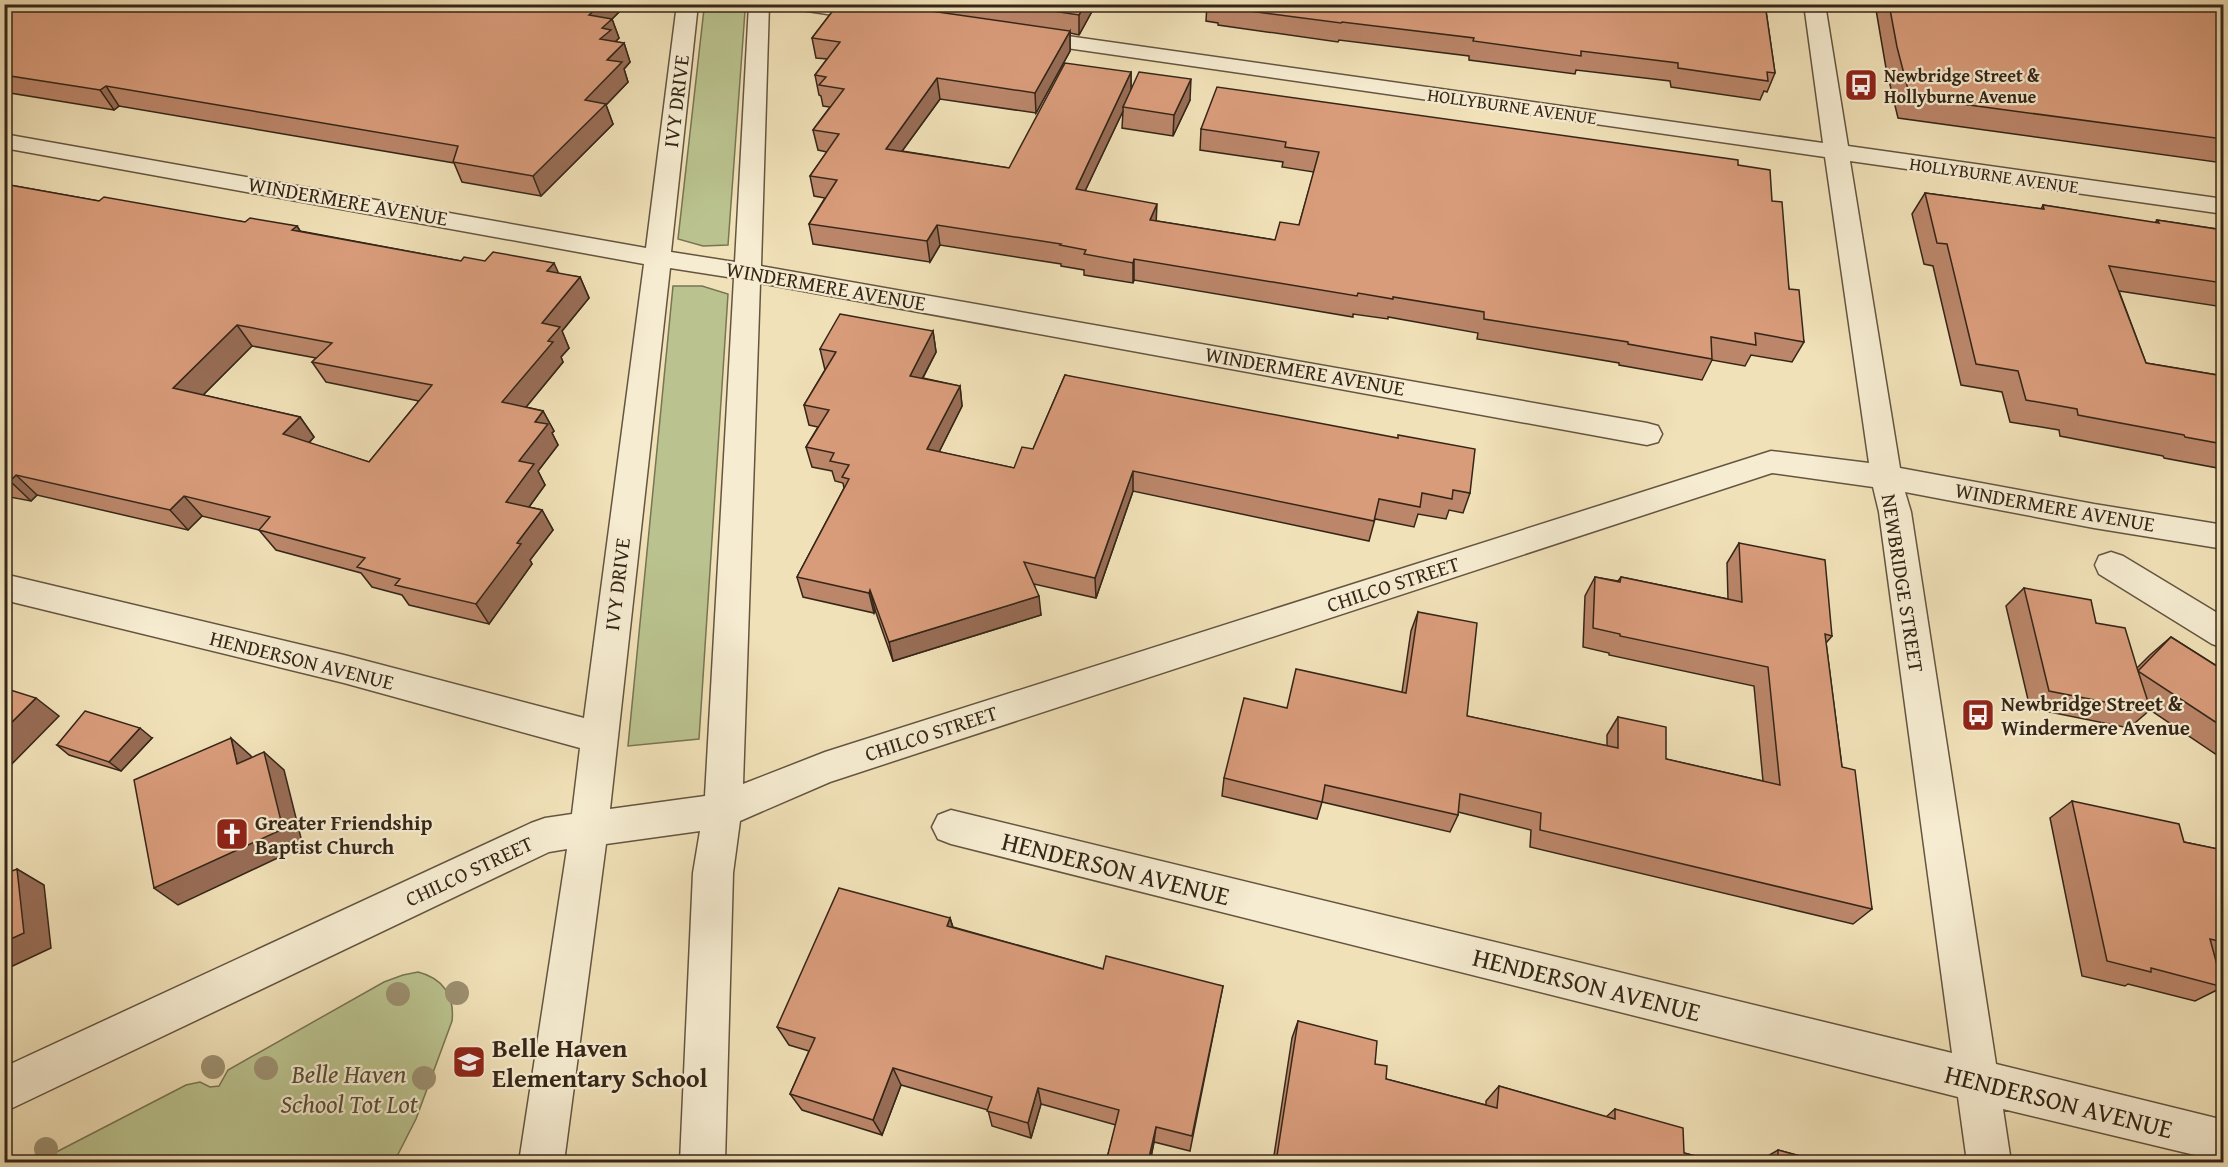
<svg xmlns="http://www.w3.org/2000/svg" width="2228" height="1167" font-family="'Gentium Book Plus',serif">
<rect width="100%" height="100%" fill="#f1e1b8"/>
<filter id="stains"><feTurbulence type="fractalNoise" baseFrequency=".00333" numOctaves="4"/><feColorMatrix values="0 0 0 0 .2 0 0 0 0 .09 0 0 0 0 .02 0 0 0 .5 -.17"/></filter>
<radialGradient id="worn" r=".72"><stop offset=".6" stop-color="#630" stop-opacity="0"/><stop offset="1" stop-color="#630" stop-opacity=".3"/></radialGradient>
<g fill="#bac38f" stroke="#787454" stroke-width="1.5">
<polygon points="724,8 745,11 728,245 703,246 678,239 704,9"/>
<polygon points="673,286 702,286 728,294 699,739 628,746"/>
<path d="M 418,972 C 442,978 455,995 452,1021 L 416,1119 L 394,1162 L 37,1162 L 186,1085 L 200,1082 L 210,1087 L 219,1086 L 228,1070 L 384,982 L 403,975 Z"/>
</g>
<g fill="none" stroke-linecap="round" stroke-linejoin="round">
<g stroke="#645540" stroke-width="3">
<g id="minor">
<path d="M 677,4 L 698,4 L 671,252 L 735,262 L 749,4 L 769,4 L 761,266 L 1647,423 L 1658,426 L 1662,434 L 1658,442 L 1647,445 L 760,283 L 743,784 L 825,752 L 1771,451 L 1869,463 L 1825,157 L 1025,42 L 1017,41 L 1014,36 L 1017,31 L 1025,30 L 1823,143 L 1804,4 L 1825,4 L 1848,146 L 2224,199 L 2224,214 L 1850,161 L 1900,468 L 2094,504 L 2224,525 L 2224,549 L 2094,528 L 1905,492 L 1911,512 L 1996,1064 L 2224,1120 L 2224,1162 L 2003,1109 L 2011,1162 L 1967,1162 L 1958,1097 L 951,844 L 938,839 L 932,827 L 938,815 L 951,810 L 1952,1053 L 1879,512 L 1873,487 L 1772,473 L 830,782 L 740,821 L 733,873 L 725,1162 L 680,1162 L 693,873 L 700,831 L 606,844 L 564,1162 L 519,1162 L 567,849 L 549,852 L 4,1112 L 4,1067 L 531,823 L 545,818 L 572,814 L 580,748 L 344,683 L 4,600 L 4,574 L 344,655 L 584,718 L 644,264 L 4,148 L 4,134 L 646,248 ZM 670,268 L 734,278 L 705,796 L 610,809 Z"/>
<polygon points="791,4 845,4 886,12 890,16 886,20 879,22 801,10 794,8"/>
<polygon points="2111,552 2123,556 2224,617 2224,648 2212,644 2099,574 2095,565 2099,556"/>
</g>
</g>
<use href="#minor" fill="#f6ecd1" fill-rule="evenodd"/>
</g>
<g fill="#9c9070">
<circle cx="457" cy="993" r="12"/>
<circle cx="398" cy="994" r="12"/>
<circle cx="213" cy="1067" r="12"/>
<circle cx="266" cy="1068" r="12"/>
<circle cx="424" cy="1078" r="12"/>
<circle cx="46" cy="1149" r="12"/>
</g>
<g fill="#bb866a" stroke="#352618" stroke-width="1.5" fill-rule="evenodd">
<polygon points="4,4 622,4 623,8 612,19 619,38 615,42 624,43 630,62 624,69 628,82 606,105 613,124 541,196 462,182 454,163 119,106 114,110 4,92"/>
<polygon points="838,4 1096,4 1079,35 1070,33 1070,51 1036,113 940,99 902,151 1009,168 1131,72 1131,89 1190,100 1173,136 1122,128 1123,111 1085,191 1157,221 1275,240 1299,225 1314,172 1282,167 1283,162 1200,150 1201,129 1738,165 1772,201 1789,289 1804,342 1792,362 1751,355 1745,366 1712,360 1702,380 1619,365 1619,363 1477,339 1478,333 1388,317 1388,319 1353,314 1353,317 1134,280 1133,283 1084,275 1084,270 1061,266 1061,264 940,245 930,262 813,244 809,224 825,198 814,196 810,176 827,152 818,150 813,130 830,107 823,106 821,96 819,95 815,75 827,59 816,58 812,38"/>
<polygon points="1207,4 1765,4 1775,73 1767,92 1764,91 1760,100 1671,87 1670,81 1576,70 1575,74 1469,60 1469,56 1339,40 1338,42 1218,25 1218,23 1206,21"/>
<polygon points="1875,4 2223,4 2223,163 1898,118 1886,68"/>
<path d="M 4,184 L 99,201 L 245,222 L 297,226 L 300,231 L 461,261 L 558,274 L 580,277 L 589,298 L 562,331 L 569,348 L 561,357 L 563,362 L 526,407 L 543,411 L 554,431 L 552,433 L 558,445 L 538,471 L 545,485 L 529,507 L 542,510 L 553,530 L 530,560 L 532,564 L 489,624 L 409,605 L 402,595 L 372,587 L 361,573 L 276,550 L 259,530 L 202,516 L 188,530 L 37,495 L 31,501 L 4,496 ZM 252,346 L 316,358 L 312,362 L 326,382 L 419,401 L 369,462 L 309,443 L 314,437 L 300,417 L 203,395 Z"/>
<polygon points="1925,193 2041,209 2043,205 2155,223 2157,220 2223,230 2223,307 2119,291 2146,363 2223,376 2223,469 2164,458 2163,456 2060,436 2059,430 2010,422 2002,392 1961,385 1933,266 1924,264 1912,214"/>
<polygon points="933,331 936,352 923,378 960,386 962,406 939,452 1014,468 1033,449 1065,375 1470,493 1463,513 1449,510 1446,519 1418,514 1414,527 1375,519 1369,541 1133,491 1096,598 1034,584 1041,615 893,661 875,610 874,613 803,597 797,577 844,488 843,483 835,481 832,471 812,467 806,447 818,427 809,425 804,405 825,370 820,349"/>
<polygon points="1739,543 1832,636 1826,643 1842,767 1872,909 1853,924 1530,847 1531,830 1458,812 1458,815 1450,832 1322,802 1317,819 1222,796 1224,778 1287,708 1402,692 1411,631 1418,612 1467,716 1607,746 1607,735 1618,717 1666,759 1763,781 1754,686 1609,655 1609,653 1583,647 1585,596 1595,577 1618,581 1621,577 1728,599 1727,563"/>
<polygon points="2024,588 2096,623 2137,668 2150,655 2171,637 2223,670 2223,759 2150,710 2129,728 2030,708 2006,606"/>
<polygon points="152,738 121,771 69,755 57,745"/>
<polygon points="2072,801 2184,842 2223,850 2223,963 2217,962 2223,987 2195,1001 2128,984 2125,986 2082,976 2050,818"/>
<polygon points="950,918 953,927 1103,969 1223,986 1190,1151 1154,1142 1150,1162 1106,1162 1116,1125 1041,1104 1031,1138 992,1126 988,1110 901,1085 882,1135 802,1110 790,1094 809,1051 789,1045 777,1027"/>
<polygon points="1298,1021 1375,1064 1386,1079 1486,1105 1486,1101 1499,1086 1606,1117 1615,1109 1684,1153 1718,1162 1273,1162 1292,1038"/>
<polygon points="1778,1150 1822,1162 1757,1162"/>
</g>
<g fill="#986d56" stroke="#352618" stroke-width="1.5">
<polygon points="601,4 622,4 623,8 610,21 612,19 619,38 615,42 607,59 589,15"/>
<polygon points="1085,4 1096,4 1079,35 1079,15"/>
<polygon points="1070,31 1070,51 1036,113 1035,93"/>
<polygon points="624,43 630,62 624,69 628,82 606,105 613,124 541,196 533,176 585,100 607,60"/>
<polygon points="1131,72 1131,93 1123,107 1123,111 1076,210 1076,189"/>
<polygon points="937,78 940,99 889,169 886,149"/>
<polygon points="1191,79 1190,100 1173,136 1174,115"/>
<polygon points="106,86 119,106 114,110 100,90"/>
<polygon points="1157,204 1156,225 1150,220"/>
<polygon points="937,225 940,245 930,262 927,241"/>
<polygon points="297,226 309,246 292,230"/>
<polygon points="1134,259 1134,280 1133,283 1133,263"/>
<polygon points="554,263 563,283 547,271"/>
<polygon points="580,277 589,298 562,331 569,348 561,357 563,362 513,423 502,402 542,323"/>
<polygon points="237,325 252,346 189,409 173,388"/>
<polygon points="933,331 936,352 913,396 910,376"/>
<polygon points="960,386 962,406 930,470 927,449"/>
<polygon points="543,411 554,431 552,433 558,445 538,471 545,485 518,522 506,502 519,461 535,422"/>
<polygon points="300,417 314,437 298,454 283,434"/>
<polygon points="1133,471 1133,491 1096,598 1095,578"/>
<polygon points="16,475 37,495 31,501 10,481"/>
<polygon points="184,496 202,516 188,530 170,510"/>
<polygon points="542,510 553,530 530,560 532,564 489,624 476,604 517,543"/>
<polygon points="870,590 875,610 874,613 869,593"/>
<polygon points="1039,596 1041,615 893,661 889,642"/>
<polygon points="36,698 59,716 4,772 4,730"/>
<polygon points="140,728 152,738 121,771 109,762"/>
<polygon points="231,738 251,756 257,782 237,764"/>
<polygon points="264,752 284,770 303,846 178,905 154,888"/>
<polygon points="17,869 44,885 51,948 4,970 4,942"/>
<polygon points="950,918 956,939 947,926"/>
<polygon points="893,1068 901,1085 882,1135 873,1120"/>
<polygon points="1038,1088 1041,1104 1031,1138 1028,1123"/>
<polygon points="1156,1127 1154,1142 1150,1162 1148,1162"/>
</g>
<g fill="#d99c7b" stroke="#352618" stroke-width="1.5" fill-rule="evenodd">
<polygon points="4,4 601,4 589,15 612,19 602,28 611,30 600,39 624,43 607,60 622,62 585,100 606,104 533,176 453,162 458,146 106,86 100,90 4,75"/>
<polygon points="838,4 882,4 1070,31 1035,93 937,78 886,149 1009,168 1065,63 1131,72 1076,189 1157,204 1150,220 1275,240 1280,222 1299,225 1319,152 1285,147 1286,142 1201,129 1217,87 1738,160 1738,165 1770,170 1772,201 1782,202 1789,289 1799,290 1804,342 1755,333 1756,345 1711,337 1712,359 1628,344 1628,342 1484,319 1484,312 1393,297 1393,299 1358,293 1357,296 1134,259 1133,263 1084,254 1086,250 1060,245 1061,244 937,225 927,241 809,224 837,180 810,176 839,134 813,130 844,89 819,85 826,77 815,75 840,42 812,38"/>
<polygon points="1006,4 1085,4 1079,15"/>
<polygon points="1220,4 1765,4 1775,73 1767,72 1768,81 1678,68 1678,63 1581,51 1581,56 1473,41 1474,38 1342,22 1341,23 1219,7"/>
<polygon points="1889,4 2223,4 2223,139 1910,97 1897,47"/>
<polygon points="1139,72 1191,79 1174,115 1123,107"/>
<path d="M 4,184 L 99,201 L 104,197 L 245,222 L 250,218 L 297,226 L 292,230 L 461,261 L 464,257 L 485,261 L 493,252 L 554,263 L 547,271 L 580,277 L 542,323 L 560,327 L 548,341 L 553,342 L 502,402 L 543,411 L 535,422 L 548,424 L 519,461 L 534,464 L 506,502 L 542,510 L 517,543 L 521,544 L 476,604 L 395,585 L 400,579 L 357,567 L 365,558 L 259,530 L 270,517 L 184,496 L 170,510 L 16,475 L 10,481 L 4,480 ZM 237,325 L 332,343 L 312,362 L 432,385 L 369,462 L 283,434 L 300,417 L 173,388 Z"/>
<polygon points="1925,193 2044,209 2043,205 2159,223 2157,220 2223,230 2223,283 2109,266 2146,363 2223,376 2223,444 2185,437 2184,435 2078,415 2077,409 2026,400 2018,371 1976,364 1947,244 1937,243"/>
<polygon points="840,314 933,331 910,376 960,386 927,449 1014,468 1022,447 1033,449 1065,375 1398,438 1398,435 1475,449 1470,493 1453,490 1452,499 1422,493 1420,507 1379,499 1374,521 1133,471 1095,578 1024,562 1039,596 889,642 870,590 869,593 797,577 849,479 842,477 849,465 830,461 834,453 806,447 829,410 804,405 836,352 820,349"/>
<polygon points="1739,543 1825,560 1832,636 1825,634 1842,767 1855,770 1872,909 1540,830 1541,813 1460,794 1458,815 1325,785 1322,802 1224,778 1244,698 1287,708 1296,669 1406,693 1418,612 1477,623 1467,716 1618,748 1618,717 1666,727 1666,759 1780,785 1768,667 1620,636 1620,634 1593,628 1595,577 1620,582 1621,577 1742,602"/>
<polygon points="2024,588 2091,600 2096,623 2125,628 2138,671 2171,637 2223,670 2223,727 2138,671 2151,711 2049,691"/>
<polygon points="4,688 36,698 4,730"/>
<polygon points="85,711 140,728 109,762 57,745"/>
<polygon points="231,738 237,764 264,752 283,829 154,888 134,780"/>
<polygon points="2072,801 2179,824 2184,842 2223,850 2223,942 2210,939 2223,987 2151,968 2151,972 2107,961"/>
<polygon points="17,869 24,933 4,942 4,874"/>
<polygon points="839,888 950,918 947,926 1103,969 1106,956 1223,986 1192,1136 1156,1127 1148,1162 1106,1162 1119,1110 1038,1088 1028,1123 987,1111 992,1097 893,1068 873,1120 790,1094 815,1038 777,1027"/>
<polygon points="1298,1021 1377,1041 1375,1064 1387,1066 1386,1079 1497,1108 1499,1086 1615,1119 1615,1109 1683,1128 1684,1153 1718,1162 1276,1162"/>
<polygon points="1778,1150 1822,1162 1778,1162"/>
</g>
<defs>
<g id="bus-square" transform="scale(1.725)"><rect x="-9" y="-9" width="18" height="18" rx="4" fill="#8f2418" stroke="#f6ecd1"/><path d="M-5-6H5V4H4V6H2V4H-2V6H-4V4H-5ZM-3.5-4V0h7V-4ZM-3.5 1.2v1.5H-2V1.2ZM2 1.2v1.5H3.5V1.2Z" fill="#fff"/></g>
<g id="church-square" transform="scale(1.725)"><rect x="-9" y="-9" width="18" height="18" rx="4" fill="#8f2418" stroke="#f6ecd1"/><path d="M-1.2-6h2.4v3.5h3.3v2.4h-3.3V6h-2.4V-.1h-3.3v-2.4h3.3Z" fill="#fff"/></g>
<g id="school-square" transform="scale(1.725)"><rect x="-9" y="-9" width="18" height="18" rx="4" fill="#8f2418" stroke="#f6ecd1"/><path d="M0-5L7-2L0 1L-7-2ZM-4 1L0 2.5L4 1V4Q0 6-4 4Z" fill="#fff"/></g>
</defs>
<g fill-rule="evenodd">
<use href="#bus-square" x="1861" y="85"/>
<use href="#bus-square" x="1978" y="715"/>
<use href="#church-square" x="232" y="834"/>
<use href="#school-square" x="469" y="1062"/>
</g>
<g text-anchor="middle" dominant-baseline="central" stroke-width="4.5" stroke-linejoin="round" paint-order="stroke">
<g font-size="18" font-weight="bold" fill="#352618" stroke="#f6ecd1" text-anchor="start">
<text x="1884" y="75">Newbridge Street &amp;<tspan x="1884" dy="21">Hollyburne Avenue</tspan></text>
</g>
<g font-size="18" fill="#352618" stroke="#f6ecd1">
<text transform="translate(1512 106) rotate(8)">HOLLYBURNE AVENUE</text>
<text transform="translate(1994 175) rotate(8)">HOLLYBURNE AVENUE</text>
</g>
<g font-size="21" fill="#352618" stroke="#f6ecd1">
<text transform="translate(676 101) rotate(-83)">IVY DRIVE</text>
<text transform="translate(348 201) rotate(10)">WINDERMERE AVENUE</text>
<text transform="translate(826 286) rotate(10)">WINDERMERE AVENUE</text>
<text transform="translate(1305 371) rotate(10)">WINDERMERE AVENUE</text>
<text transform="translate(2055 507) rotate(10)">WINDERMERE AVENUE</text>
<text transform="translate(1903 583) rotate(81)">NEWBRIDGE STREET</text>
<text transform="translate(617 584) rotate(-83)">IVY DRIVE</text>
<text transform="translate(1393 584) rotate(-18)">CHILCO STREET</text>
<text transform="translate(302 660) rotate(14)">HENDERSON AVENUE</text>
<text transform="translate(931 733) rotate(-18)">CHILCO STREET</text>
<text transform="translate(469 871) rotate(-25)">CHILCO STREET</text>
</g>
<g font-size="21" font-weight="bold" fill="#352618" stroke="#f6ecd1" text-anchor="start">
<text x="2001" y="703">Newbridge Street &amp;<tspan x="2001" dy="24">Windermere Avenue</tspan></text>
<text x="255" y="822">Greater Friendship<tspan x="255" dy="24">Baptist Church</tspan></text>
</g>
<g font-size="26" fill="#352618" stroke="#f6ecd1">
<text transform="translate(1116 868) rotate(14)">HENDERSON AVENUE</text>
<text transform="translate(1587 984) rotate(14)">HENDERSON AVENUE</text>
<text transform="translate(2059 1101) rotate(14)">HENDERSON AVENUE</text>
</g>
<g font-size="26" font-weight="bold" fill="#352618" stroke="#f6ecd1" text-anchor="start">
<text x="492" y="1047">Belle Haven<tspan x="492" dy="30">Elementary School</tspan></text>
</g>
<g font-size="26" font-style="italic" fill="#564d36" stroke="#f6ecd1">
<text x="349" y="1073">Belle Haven<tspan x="349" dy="30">School Tot Lot</tspan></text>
</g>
</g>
<rect width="2228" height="1167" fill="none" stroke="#f1e1b8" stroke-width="24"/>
<rect x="6" y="6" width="2216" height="1155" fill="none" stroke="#352618" stroke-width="3"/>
<rect x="12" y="12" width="2204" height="1143" fill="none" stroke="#352618" stroke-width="1.5"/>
<rect width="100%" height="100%" filter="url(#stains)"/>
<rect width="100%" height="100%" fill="url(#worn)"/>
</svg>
